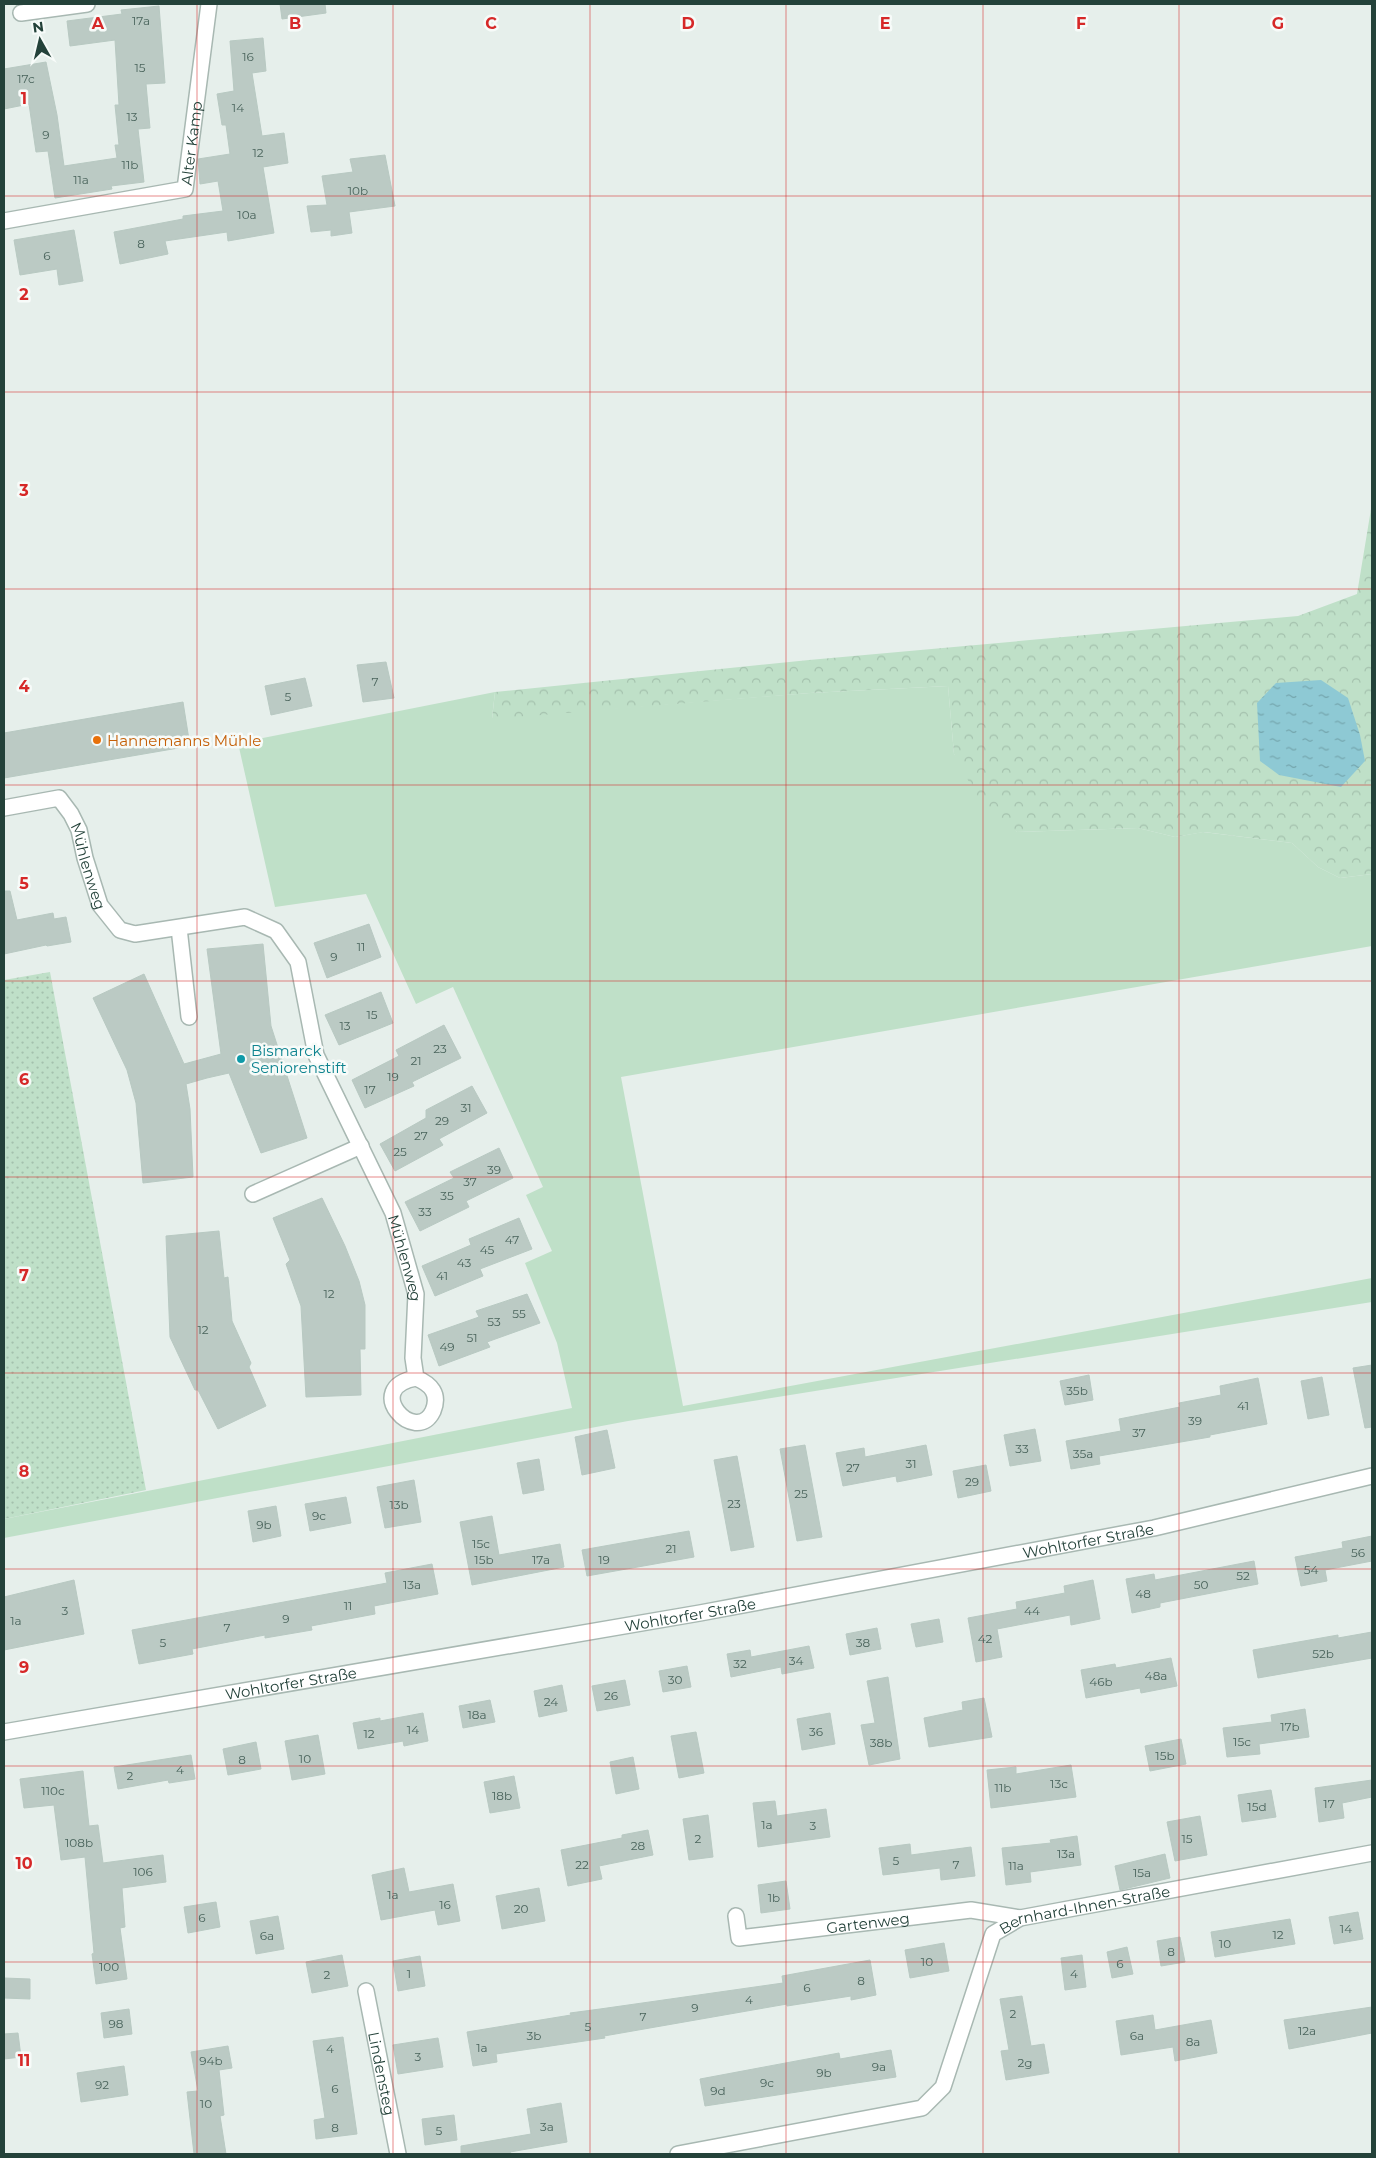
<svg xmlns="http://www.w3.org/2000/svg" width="1376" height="2158" font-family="Montserrat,sans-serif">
<defs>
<pattern id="forest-crowns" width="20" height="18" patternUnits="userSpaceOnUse" patternTransform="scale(1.25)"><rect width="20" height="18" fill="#bfe0c8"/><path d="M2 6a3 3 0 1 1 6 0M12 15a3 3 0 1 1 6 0" fill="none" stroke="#a4c1ad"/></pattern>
<pattern id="garden-dots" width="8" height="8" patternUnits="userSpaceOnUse" patternTransform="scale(1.25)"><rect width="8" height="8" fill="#bfe0c8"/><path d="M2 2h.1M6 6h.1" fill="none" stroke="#a4c1ad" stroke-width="1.8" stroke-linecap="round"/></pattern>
<pattern id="water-ripples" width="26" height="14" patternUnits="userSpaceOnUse" patternTransform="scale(1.25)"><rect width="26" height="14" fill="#8ec9d4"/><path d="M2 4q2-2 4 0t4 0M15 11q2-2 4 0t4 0" fill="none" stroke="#74a5ad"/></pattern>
</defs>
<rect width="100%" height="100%" fill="#e6efeb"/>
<polygon fill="#bfe0c8" points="948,686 954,754 1017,832 1138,828 1175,837 1203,832 1292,843 1318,867 1340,878 1372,874 1372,946 621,1077 683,1406 1372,1278 1372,1302 628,1421 4,1538 4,1519 572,1408 557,1343 525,1263 552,1251 526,1195 543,1187 453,987 416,1004 366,894 275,907 238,743 495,692 492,718 810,693"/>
<polygon fill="url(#forest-crowns)" points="1372,503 1372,874 1340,878 1318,867 1292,843 1204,832 1175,837 1138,828 1017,832 979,801 954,754 948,686 810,693 492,719 495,692 809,660 1298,616 1357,594"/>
<polygon fill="url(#garden-dots)" points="50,972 146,1490 4,1519 4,980"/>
<polygon fill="url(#water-ripples)" points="1321,680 1348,698 1360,735 1365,761 1341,787 1279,775 1260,761 1257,703 1276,683"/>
<g fill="#bbcac4" stroke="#b8c9c2">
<polygon points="280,4 325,4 326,13 282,19"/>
<polygon points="159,6 165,83 146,84 150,128 138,129 144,182 111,186 112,189 55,198 48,151 36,152 29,104 4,109 4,69 46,62 57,115 64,166 117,158 115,145 119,145 115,105 119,105 115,40 70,46 67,21 122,14 121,10"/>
<polygon points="263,38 266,71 252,73 262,136 284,133 288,163 263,167 274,233 228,241 227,232 165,241 168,254 120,264 114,232 183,219 183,216 223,211 218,181 200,184 198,159 230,154 226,125 222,125 217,94 234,91 230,41"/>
<polygon points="385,155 395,206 349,212 352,233 331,236 331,230 311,232 307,206 327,205 322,176 353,172 350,159"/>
<polygon points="74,230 83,281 59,285 57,269 20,275 14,240"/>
<polygon points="386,662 394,698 363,702 357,665"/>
<polygon points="305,678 312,706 271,715 265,686"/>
<polygon points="183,702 190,746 4,778 4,733"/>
<polygon points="4,891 10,891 17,920 53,913 54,919 66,917 71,942 47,946 46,945 4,954"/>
<polygon points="369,924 381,957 327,978 314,943"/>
<polygon points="263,944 271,1026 307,1138 261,1153 229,1073 207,1078 186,1084 190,1109 193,1177 143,1183 136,1103 127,1070 93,998 144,974 184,1064 221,1054 207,949"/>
<polygon points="381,992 393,1023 339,1045 325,1015"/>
<polygon points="444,1025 461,1058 412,1082 414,1086 365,1108 352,1080 399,1056 396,1050"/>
<polygon points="472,1086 487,1113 439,1139 443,1145 395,1171 380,1144 426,1118 426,1110"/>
<polygon points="499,1148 513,1178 466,1201 469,1207 420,1231 405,1202 454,1178 450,1172"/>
<polygon points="322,1198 345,1246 359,1281 365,1305 365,1349 360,1349 361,1395 306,1397 301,1306 286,1264 290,1260 273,1218"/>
<polygon points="519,1218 532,1249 480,1269 483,1276 435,1296 422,1266 471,1245 469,1239"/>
<polygon points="219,1231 224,1278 228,1277 232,1321 251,1363 249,1367 266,1406 218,1429 198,1390 195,1390 170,1337 166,1236"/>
<polygon points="527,1294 540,1323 487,1342 490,1347 439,1366 428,1335 479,1317 476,1311"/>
<polygon points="1372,1365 1372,1427 1365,1428 1353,1368"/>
<polygon points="1089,1375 1093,1400 1065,1405 1060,1381"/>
<polygon points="1322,1377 1329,1415 1308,1419 1301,1381"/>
<polygon points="1258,1378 1267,1424 1210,1435 1210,1437 1099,1456 1100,1464 1071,1469 1066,1441 1121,1431 1119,1419 1180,1407 1179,1403 1221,1395 1220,1386"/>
<polygon points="1035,1429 1041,1461 1010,1466 1004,1435"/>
<polygon points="607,1430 615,1468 582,1475 575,1437"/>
<polygon points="805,1445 822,1537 797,1541 780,1449"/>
<polygon points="926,1445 932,1475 897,1482 896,1476 843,1486 836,1453 864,1448 865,1457"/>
<polygon points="737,1456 754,1547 731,1551 714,1460"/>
<polygon points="539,1459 544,1490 523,1494 517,1463"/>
<polygon points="986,1465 991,1491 958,1498 953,1471"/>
<polygon points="414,1480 421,1522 385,1528 377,1487"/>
<polygon points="346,1497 351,1523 310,1531 305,1504"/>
<polygon points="276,1506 281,1536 253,1542 248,1511"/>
<polygon points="492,1516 499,1555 560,1544 564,1567 472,1585 460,1522"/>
<polygon points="689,1531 694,1557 587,1576 582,1550"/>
<polygon points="1372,1536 1372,1561 1325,1570 1327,1581 1301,1586 1295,1557 1343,1548 1342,1542"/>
<polygon points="1254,1561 1258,1584 1160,1603 1160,1607 1132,1613 1126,1579 1154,1574 1155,1580"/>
<polygon points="432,1564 438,1594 374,1606 375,1614 311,1626 312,1630 265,1638 265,1635 192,1649 193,1654 139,1664 132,1630 387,1583 385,1573"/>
<polygon points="74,1580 84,1634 4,1650 4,1597"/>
<polygon points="1093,1580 1100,1619 1071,1625 1070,1615 997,1629 1002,1657 976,1662 968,1618 1017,1609 1016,1602 1065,1593 1064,1586"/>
<polygon points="939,1619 943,1642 916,1647 911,1624"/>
<polygon points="877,1628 881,1649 850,1655 846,1634"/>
<polygon points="1372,1632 1372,1658 1258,1678 1253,1650 1338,1635 1338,1638"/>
<polygon points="809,1646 814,1668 782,1674 781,1667 731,1677 727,1654 750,1650 751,1657"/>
<polygon points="1171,1658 1177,1686 1141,1693 1140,1688 1086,1698 1081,1670 1115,1664 1116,1668"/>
<polygon points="687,1666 691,1687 663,1692 659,1671"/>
<polygon points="888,1677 900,1759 869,1765 861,1725 875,1723 867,1681"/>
<polygon points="625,1680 630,1705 597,1711 592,1686"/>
<polygon points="562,1685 567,1711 539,1717 534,1691"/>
<polygon points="984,1698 992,1737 929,1747 924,1718 963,1710 962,1702"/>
<polygon points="490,1700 495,1722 463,1728 459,1706"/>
<polygon points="1305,1709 1309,1737 1259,1744 1260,1754 1227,1757 1223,1728 1272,1722 1271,1715"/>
<polygon points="423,1713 428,1741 404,1746 403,1741 358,1749 353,1723 380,1718 380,1721"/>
<polygon points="830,1713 835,1744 802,1750 797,1719"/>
<polygon points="696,1732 704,1773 679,1778 671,1736"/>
<polygon points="318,1735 325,1774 292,1780 285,1741"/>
<polygon points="1181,1739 1186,1764 1150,1771 1145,1746"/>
<polygon points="256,1742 261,1769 228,1775 223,1749"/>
<polygon points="191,1755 195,1779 169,1783 168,1780 118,1789 114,1767"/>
<polygon points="633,1757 639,1789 616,1794 610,1762"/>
<polygon points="1071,1765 1076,1797 991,1808 987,1770 1016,1767 1016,1774"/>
<polygon points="83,1771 89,1826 98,1825 103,1863 163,1855 166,1882 122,1888 125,1927 120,1928 127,1979 96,1984 92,1954 94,1953 85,1857 61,1860 54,1805 24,1808 20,1779"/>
<polygon points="514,1776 520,1808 490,1813 484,1782"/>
<polygon points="1372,1780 1372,1797 1342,1803 1344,1818 1319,1822 1315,1788"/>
<polygon points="1271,1790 1276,1817 1242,1822 1238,1795"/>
<polygon points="775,1801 777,1816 826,1809 830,1837 758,1847 753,1803"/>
<polygon points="708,1815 713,1857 689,1860 683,1819"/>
<polygon points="1200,1816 1207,1855 1175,1861 1167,1822"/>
<polygon points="648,1830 653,1855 599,1866 602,1879 568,1886 561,1850 622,1838 622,1835"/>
<polygon points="1077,1836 1081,1865 1030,1872 1031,1882 1006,1885 1002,1848 1051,1843 1050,1840"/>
<polygon points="910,1844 911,1855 971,1847 975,1876 941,1880 940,1868 883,1875 879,1848"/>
<polygon points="1165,1854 1170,1878 1120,1890 1115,1866"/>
<polygon points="404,1868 409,1892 453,1884 460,1921 438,1925 435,1910 381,1920 372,1875"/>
<polygon points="786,1881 790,1909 761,1913 758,1885"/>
<polygon points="539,1888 545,1921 502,1929 496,1896"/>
<polygon points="216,1902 220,1927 188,1933 184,1907"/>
<polygon points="1358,1912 1363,1939 1334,1944 1329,1917"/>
<polygon points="278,1916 284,1949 256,1954 250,1921"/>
<polygon points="1290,1919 1295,1944 1215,1957 1211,1932"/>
<polygon points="1180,1937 1185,1962 1161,1966 1157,1941"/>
<polygon points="944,1943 949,1971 910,1978 905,1950"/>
<polygon points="1127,1947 1133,1974 1112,1978 1107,1952"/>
<polygon points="342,1955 348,1986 312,1993 306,1962"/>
<polygon points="1082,1955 1086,1987 1065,1990 1061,1958"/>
<polygon points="420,1956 425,1986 398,1991 393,1961"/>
<polygon points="870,1960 876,1995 851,2000 851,1996 787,2006 787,2004 604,2036 605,2038 496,2054 497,2062 473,2066 467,2032 571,2015 570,2013 600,2009 783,1983 782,1976"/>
<polygon points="4,1978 30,1979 30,1999 4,1998"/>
<polygon points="1022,1996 1031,2046 1044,2044 1049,2073 1006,2080 1001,2051 1009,2050 1000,1999"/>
<polygon points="1372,2007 1372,2033 1289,2049 1284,2020"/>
<polygon points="129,2009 132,2034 104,2038 101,2013"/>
<polygon points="1153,2015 1155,2030 1211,2020 1217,2053 1175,2061 1173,2047 1121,2055 1116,2021"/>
<polygon points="18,2033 21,2057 4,2059 4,2034"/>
<polygon points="343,2037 357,2134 316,2139 314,2120 325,2118 313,2041"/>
<polygon points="438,2038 443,2067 398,2074 393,2045"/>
<polygon points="228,2046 232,2068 219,2070 224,2115 220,2116 226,2154 194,2154 187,2092 198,2091 191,2052"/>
<polygon points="891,2050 896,2077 705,2106 700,2079 839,2053 840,2059"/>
<polygon points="124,2066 128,2095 81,2102 77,2073"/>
<polygon points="561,2103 567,2142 510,2152 511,2154 461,2154 461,2146 531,2134 527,2109"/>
<polygon points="454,2115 457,2140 425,2145 422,2119"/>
</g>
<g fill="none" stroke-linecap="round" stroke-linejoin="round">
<g stroke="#a8b8b2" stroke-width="18">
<g id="minor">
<polyline points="21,13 87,4"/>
<path id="s1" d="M 4,221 L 185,189 L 209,4"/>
<path id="s2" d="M 4,808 L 59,798 L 71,814 L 79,830 L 85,858 L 100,905 L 120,930 L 135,934 L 245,917 L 276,931 L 298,962 L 316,1055 L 393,1213 L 416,1294 L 413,1358 L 416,1378 C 361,1388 416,1447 433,1411 C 440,1394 431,1384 416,1378"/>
<polyline points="179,928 189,1017"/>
<polyline points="253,1194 361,1146"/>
<path id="s3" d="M 736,1916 L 739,1938 L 971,1910 L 1020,1918"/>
<path id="s4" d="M 366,1991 L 398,2154"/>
<path id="s5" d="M 678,2154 L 922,2108 L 943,2087 L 993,1934 L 1020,1918 L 1372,1853"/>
</g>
</g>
<g stroke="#a8b8b2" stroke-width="18">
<g id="tertiary">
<path id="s6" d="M 4,1732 L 700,1613 L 1154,1528 L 1372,1476"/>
</g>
</g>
<use href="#minor" stroke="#fff" stroke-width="15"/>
<use href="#tertiary" stroke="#fff" stroke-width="15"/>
</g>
<path fill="none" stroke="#d62828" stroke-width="1" stroke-opacity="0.55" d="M 197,4 L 197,2154M 393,4 L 393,2154M 590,4 L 590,2154M 786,4 L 786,2154M 983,4 L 983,2154M 1179,4 L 1179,2154M 4,196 L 1372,196M 4,392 L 1372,392M 4,589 L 1372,589M 4,785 L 1372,785M 4,981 L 1372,981M 4,1177 L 1372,1177M 4,1373 L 1372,1373M 4,1569 L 1372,1569M 4,1766 L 1372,1766M 4,1962 L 1372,1962"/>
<circle fill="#e8710a" stroke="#f7fbf9" stroke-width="2" cx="97" cy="740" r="5"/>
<circle fill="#0f9aa8" stroke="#f7fbf9" stroke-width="2" cx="241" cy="1059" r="5"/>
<g text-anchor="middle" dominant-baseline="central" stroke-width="5" stroke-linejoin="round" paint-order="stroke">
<g font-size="12" fill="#4a645c">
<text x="141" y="20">17a</text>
<text x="248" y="56">16</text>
<text x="140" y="67">15</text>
<text x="26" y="78">17c</text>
<text x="238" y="107">14</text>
<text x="132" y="116">13</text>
<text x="46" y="134">9</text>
<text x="258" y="152">12</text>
<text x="130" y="164">11b</text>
<text x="81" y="179">11a</text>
<text x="358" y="190">10b</text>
<text x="247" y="214">10a</text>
<text x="141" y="243">8</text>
<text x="47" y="255">6</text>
<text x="375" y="681">7</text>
<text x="288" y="696">5</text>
<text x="361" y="946">11</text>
<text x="334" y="956">9</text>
<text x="372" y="1014">15</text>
<text x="345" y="1025">13</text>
<text x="440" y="1048">23</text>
<text x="416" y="1060">21</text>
<text x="393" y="1076">19</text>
<text x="370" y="1089">17</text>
<text x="466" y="1107">31</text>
<text x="442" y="1120">29</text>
<text x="421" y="1135">27</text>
<text x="400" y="1151">25</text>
<text x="494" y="1169">39</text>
<text x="470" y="1181">37</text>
<text x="447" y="1195">35</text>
<text x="425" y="1211">33</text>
<text x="512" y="1239">47</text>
<text x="487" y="1249">45</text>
<text x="464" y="1262">43</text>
<text x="442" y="1275">41</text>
<text x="329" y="1293">12</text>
<text x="519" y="1313">55</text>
<text x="494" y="1321">53</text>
<text x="203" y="1329">12</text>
<text x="472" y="1337">51</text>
<text x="447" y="1346">49</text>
<text x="1077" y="1390">35b</text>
<text x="1243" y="1405">41</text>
<text x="1195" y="1420">39</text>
<text x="1139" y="1432">37</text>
<text x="1022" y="1448">33</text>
<text x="1083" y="1453">35a</text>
<text x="911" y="1463">31</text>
<text x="853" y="1467">27</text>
<text x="972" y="1481">29</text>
<text x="801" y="1493">25</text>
<text x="734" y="1503">23</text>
<text x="399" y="1504">13b</text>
<text x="319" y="1515">9c</text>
<text x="264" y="1524">9b</text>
<text x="481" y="1543">15c</text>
<text x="671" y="1548">21</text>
<text x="1358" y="1552">56</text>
<text x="484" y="1559">15b</text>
<text x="541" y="1559">17a</text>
<text x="604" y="1559">19</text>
<text x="1311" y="1569">54</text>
<text x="1243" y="1575">52</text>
<text x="412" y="1584">13a</text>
<text x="1201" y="1584">50</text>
<text x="1143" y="1593">48</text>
<text x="348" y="1605">11</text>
<text x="65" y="1610">3</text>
<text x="1032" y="1610">44</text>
<text x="286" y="1618">9</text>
<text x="16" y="1620">1a</text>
<text x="227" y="1627">7</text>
<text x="985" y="1638">42</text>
<text x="163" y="1642">5</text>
<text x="863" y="1642">38</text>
<text x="1323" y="1653">52b</text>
<text x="796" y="1660">34</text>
<text x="740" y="1663">32</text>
<text x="1156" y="1675">48a</text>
<text x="675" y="1679">30</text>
<text x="1101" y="1681">46b</text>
<text x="611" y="1695">26</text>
<text x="551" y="1701">24</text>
<text x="477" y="1714">18a</text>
<text x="1290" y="1726">17b</text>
<text x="413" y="1729">14</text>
<text x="816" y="1731">36</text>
<text x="369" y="1733">12</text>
<text x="1242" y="1741">15c</text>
<text x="881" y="1742">38b</text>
<text x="1165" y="1755">15b</text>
<text x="305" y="1758">10</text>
<text x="242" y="1759">8</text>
<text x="180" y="1769">4</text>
<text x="130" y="1775">2</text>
<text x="1059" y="1783">13c</text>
<text x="1003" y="1787">11b</text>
<text x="53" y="1790">110c</text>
<text x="502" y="1795">18b</text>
<text x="1329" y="1803">17</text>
<text x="1257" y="1806">15d</text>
<text x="767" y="1824">1a</text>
<text x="813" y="1825">3</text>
<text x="698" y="1838">2</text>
<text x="1187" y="1838">15</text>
<text x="79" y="1842">108b</text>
<text x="638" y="1845">28</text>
<text x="1066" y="1853">13a</text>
<text x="896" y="1860">5</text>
<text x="582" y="1864">22</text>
<text x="956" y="1864">7</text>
<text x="1016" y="1865">11a</text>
<text x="143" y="1871">106</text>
<text x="1142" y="1872">15a</text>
<text x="393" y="1894">1a</text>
<text x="774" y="1897">1b</text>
<text x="445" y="1904">16</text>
<text x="521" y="1908">20</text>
<text x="202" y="1917">6</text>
<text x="1346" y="1928">14</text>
<text x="1278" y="1934">12</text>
<text x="267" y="1935">6a</text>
<text x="1225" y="1943">10</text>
<text x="1171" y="1951">8</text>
<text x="927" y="1961">10</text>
<text x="1120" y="1963">6</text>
<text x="109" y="1966">100</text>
<text x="409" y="1973">1</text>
<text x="1074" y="1973">4</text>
<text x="327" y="1974">2</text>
<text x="861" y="1980">8</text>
<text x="807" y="1987">6</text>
<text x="749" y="1999">4</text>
<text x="695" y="2007">9</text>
<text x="1013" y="2013">2</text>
<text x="643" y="2016">7</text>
<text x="116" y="2023">98</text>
<text x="588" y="2026">5</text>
<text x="1307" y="2030">12a</text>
<text x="534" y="2035">3b</text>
<text x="1137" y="2035">6a</text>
<text x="1193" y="2041">8a</text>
<text x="482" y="2047">1a</text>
<text x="330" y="2048">4</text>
<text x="418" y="2056">3</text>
<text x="211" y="2060">94b</text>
<text x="1025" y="2062">2g</text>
<text x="879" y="2066">9a</text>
<text x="824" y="2072">9b</text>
<text x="767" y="2082">9c</text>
<text x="102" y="2084">92</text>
<text x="335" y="2088">6</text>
<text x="718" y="2090">9d</text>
<text x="206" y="2103">10</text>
<text x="547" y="2126">3a</text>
<text x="335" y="2127">8</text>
<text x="439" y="2130">5</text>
</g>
<g font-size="15" fill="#24423a" stroke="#f7fbf9">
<text stroke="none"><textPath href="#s1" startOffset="230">Alter Kamp</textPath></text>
<text stroke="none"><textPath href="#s2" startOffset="131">Mühlenweg</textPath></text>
<text stroke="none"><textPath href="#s2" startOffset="720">Mühlenweg</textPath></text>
<text stroke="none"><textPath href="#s6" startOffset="1101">Wohltorfer Straße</textPath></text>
<text stroke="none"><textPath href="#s6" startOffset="696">Wohltorfer Straße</textPath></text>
<text stroke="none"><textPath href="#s6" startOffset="291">Wohltorfer Straße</textPath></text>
<text stroke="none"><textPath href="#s5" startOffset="535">Bernhard-Ihnen-Straße</textPath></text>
<text stroke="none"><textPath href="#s3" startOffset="152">Gartenweg</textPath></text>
<text stroke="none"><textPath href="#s4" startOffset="84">Lindensteg</textPath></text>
</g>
<g font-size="15" fill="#c56008" stroke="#f7fbf9" text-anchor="start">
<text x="107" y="740">Hannemanns Mühle</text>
</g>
<g font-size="15" fill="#0d838f" stroke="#f7fbf9" text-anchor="start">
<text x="251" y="1050">Bismarck<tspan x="251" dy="17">Seniorenstift</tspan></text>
</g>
</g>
<g font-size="16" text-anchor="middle" font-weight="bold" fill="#d62828" stroke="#f7fbf9" stroke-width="5" stroke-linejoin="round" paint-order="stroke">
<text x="98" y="29">A</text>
<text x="295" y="29">B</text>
<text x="491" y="29">C</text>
<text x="688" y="29">D</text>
<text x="885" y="29">E</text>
<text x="1081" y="29">F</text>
<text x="1278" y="29">G</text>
<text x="24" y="104">1</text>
<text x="24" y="300">2</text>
<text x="24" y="496">3</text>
<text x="24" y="692">4</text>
<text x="24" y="889">5</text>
<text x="24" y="1085">6</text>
<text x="24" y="1281">7</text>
<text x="24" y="1477">8</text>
<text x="24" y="1673">9</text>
<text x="24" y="1869">10</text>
<text x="24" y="2066">11</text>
</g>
<rect width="1376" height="2158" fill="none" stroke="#24423a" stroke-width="10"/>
<g transform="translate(40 40) rotate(352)" stroke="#f7fbf9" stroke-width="4" paint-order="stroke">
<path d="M0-4L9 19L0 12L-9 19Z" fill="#24423a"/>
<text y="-8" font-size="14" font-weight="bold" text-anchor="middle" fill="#24423a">N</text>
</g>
</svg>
